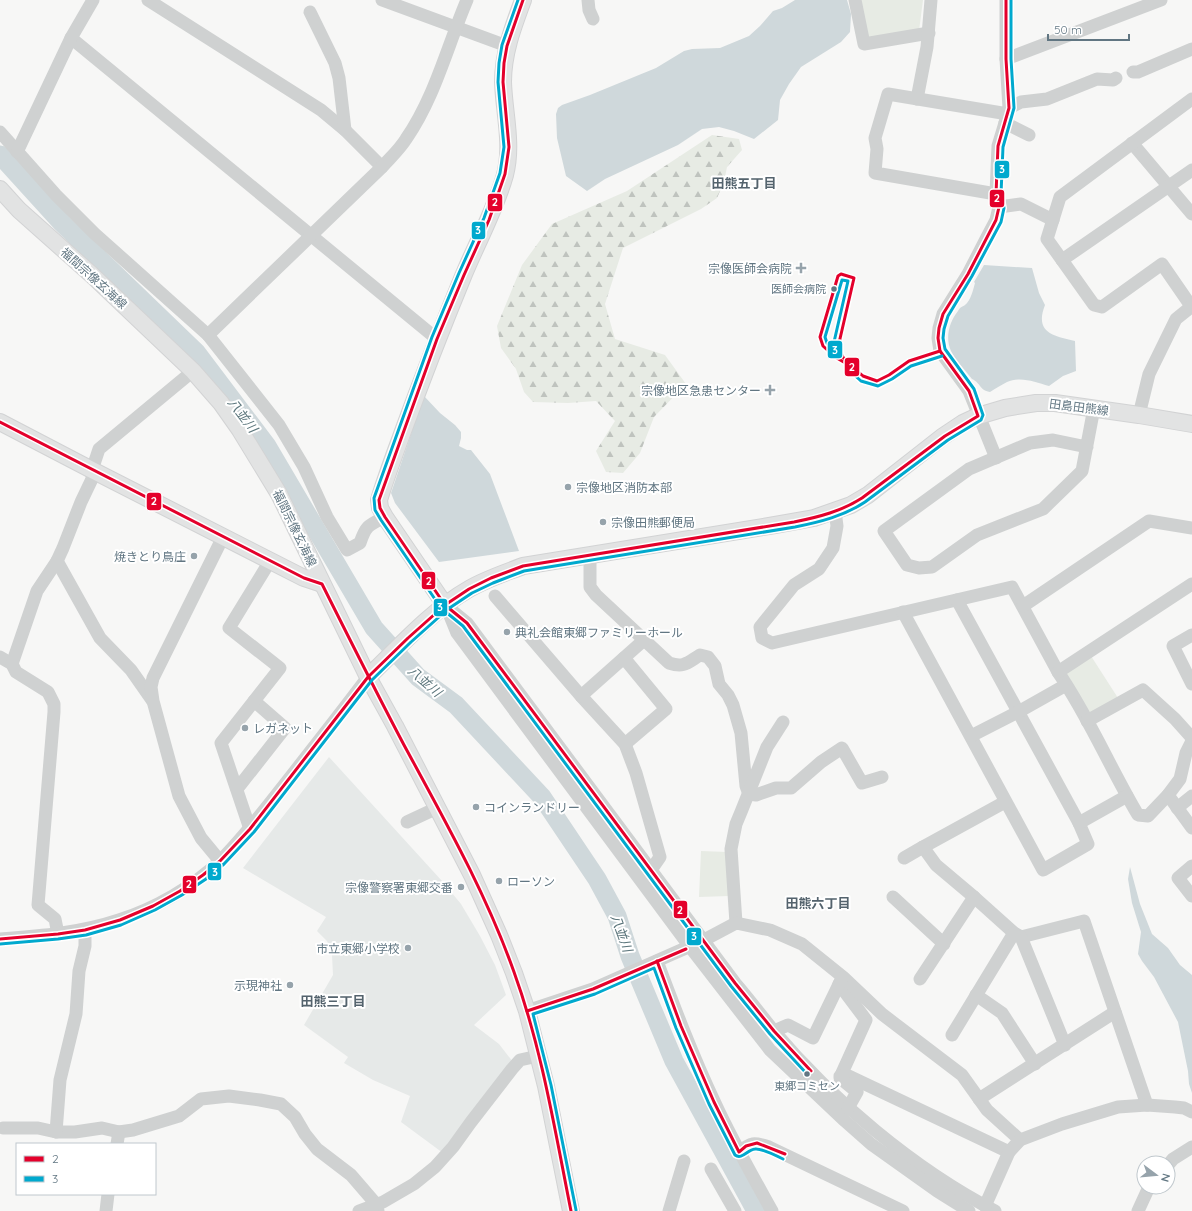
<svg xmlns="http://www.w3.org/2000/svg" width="1192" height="1211" font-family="Quicksand,'Noto Sans JP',sans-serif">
<defs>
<pattern id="forest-firs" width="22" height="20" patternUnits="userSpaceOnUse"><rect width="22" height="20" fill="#e7ebe4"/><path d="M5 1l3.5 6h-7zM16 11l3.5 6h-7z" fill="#bfc3be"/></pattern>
</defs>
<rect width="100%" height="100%" fill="#f7f7f6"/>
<polygon fill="#e6e9e8" points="329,757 442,881 461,904 480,936 495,965 506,995 474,1025 499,1044 513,1062 443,1153 401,1122 410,1096 373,1080 344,1063 348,1057 304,1025 333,975 332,955 327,941 317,931 326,917 243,868"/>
<polygon fill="url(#forest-firs)" points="712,135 739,139 742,150 727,167 724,182 717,198 701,209 623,248 605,304 615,339 665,355 686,384 654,417 640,453 623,473 606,472 596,451 615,421 596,401 568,403 533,402 524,392 516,369 501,348 497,326 522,265 552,224 627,191"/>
<g fill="#e7ebe4">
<polygon points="860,0 923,0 919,31 868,38"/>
<polygon points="1091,656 1118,698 1091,714 1085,713 1065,675"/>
<polygon points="701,851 727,852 729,896 699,897"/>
</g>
<g fill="#cfd8db">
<polygon points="795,0 847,0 851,14 850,32 841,42 801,67 789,84 780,100 778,120 754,139 734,131 719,127 702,129 678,145 605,179 587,191 566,176 557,138 556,114 558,108 562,105 590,95 656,68 684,51 692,49 720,48 749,36 760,26 773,11 782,8"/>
<path d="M 984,265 L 1032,268 L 1039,293 L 1045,305 C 1034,333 1054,336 1075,341 L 1076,371 L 1063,376 L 1049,386 C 1035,382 1021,376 1007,382 C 1001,385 995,389 990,392 C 979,390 981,383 972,379 C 966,371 956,361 951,351 C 945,338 949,322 958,311 C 960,307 962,307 965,305 C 971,300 973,290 975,283 L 974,282 Z"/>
<polygon points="424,396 440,413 455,425 461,432 461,438 459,446 467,450 471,450 490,474 519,551 439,562 395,503 391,493"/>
<polygon points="1130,867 1140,904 1152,934 1168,948 1180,965 1192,975 1192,1093 1189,1084 1188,1071 1178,1022 1154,977 1142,961 1138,954 1141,932 1132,903 1128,879"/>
</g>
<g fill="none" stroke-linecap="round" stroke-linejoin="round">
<polyline stroke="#cfd8db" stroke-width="19" points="0,155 62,223 196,352 267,446 374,628 418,677 456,705 542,797 597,879 617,916 630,956 674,1061 756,1211"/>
<g stroke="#d2d3d4" stroke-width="18">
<g id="major">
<polyline points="0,189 19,210 92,275 193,371 221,403 240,430 279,494 368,677 395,726 472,875 499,935 514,973 527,1011 546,1086 571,1211"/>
<polyline points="0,422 92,470 304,578 322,584"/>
<path d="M 445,605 L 385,517 L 380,508 L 379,500 C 386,477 394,456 402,434 C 421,382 441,330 462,279 C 476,244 495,211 505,175 C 513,144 504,113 503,82 C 503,53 513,27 523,0"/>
<path d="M 368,677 C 399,647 432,610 469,589 C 486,579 505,573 523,566 L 775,525 L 814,518 L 851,505 L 868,495 L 942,437 L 963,423 L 978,416 L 1005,408 L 1036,403 L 1055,403 L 1139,415 L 1192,424"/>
</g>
</g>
<g stroke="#cfd1d1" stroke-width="13">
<polyline points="148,0 321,110 345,130 382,167"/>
<polyline points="382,0 507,46"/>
<polyline points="588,0 589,10 593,19"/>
<polyline points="855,0 864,44 929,33"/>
<polyline points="310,12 335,63 339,78 345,130"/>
<polyline points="71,38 437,339"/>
<polyline points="1006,59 1161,0"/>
<polyline points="1133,72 1138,72 1192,49"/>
<polyline points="917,99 927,47 931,0"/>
<polyline points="1009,108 1021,102 1047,99 1097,79 1113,80 1116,78"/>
<polyline points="1005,123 1029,135"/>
<path d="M 0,132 L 56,195 L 95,234 L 208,335 L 279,425 L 304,467 L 327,517 L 347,550 L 360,543 C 366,525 369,525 385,517"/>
<polyline points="1132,143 1192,214"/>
<polyline points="17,152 71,38 93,0"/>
<polyline points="996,194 875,173 877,149 875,138 888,94 1008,114"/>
<polyline points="999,207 1021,204 1053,220"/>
<polyline points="1062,260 1192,170"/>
<polyline points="1191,306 1162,264 1102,307 1094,305 1047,239 1060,197 1192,99"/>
<path d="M 208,335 L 382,167 C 390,158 400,149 406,139 C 435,97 447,47 467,0"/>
<polyline points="1139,415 1149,374 1176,319 1192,306"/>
<polyline points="1087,447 1053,440 1030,443 969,469 884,531 907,565 919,568 932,567 977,535 1043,509 1082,471 1094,408"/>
<polyline points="996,458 969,391 940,351 938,338 939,328 943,314 968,274 985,241 996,220 999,207 996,194 998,146 1005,123 1009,108 1006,59 1006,0"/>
<path d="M 835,511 L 837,526 L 833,548 L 819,569 L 794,585 L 760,627 L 762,638 L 772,643 L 1012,587 L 1058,672 C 1089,717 1110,768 1138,815 L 1148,816 L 1168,795 L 1180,779 L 1186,753 L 1192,741"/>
<path d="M 590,556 L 590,587 L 596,595 L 669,663 C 684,668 687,663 700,655 L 708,657 L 715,666 L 719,684 L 728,695 L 733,705 L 741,733 L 746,786 L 749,794"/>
<polyline points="57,561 100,638 131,670 152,700"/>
<polyline points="495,596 581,696 625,744 636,773 660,857 651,870"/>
<path d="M 445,605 L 467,623 L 735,983 C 748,998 760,1014 773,1030 C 832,1100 914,1169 995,1211"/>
<polyline points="446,606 457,633 690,947 770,1050 845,1121 871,1144 937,1191 969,1211"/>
<polyline points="1023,606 1149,521 1192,528"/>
<path d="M 903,612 C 950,698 996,785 1043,870 L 1088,844 L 1079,823 L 957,600"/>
<polyline points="1192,635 1173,646 1192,684"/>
<polyline points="0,657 12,664 16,672 48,692 54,704 54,712 38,905 55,919 58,934"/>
<polyline points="624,658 666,709 625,744"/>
<polyline points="12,664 37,591 57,561 63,548 81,502 92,479 92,470 99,449 193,371"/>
<polyline points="1058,672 1192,584"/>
<polyline points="581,696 644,640"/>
<polyline points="1087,721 1143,690 1175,719 1192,738"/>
<polyline points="971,736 1018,712 1066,685"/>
<polyline points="237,789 285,728 254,701"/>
<polyline points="749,794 756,795 776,788 791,788 821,762 842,748 862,783 882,777"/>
<polyline points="1168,795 1192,828"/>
<polyline points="1005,802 923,847 936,865 974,897 1014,933 1021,937 1084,921 1147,1105"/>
<polyline points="1177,808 1192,796"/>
<polyline points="407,822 437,808"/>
<polyline points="1079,823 1127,796"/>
<polyline points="250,829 221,743 280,668 229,628 270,561"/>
<polyline points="904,858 923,847"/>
<polyline points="220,861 201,838 179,796 153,701 151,687 153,678 223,537"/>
<polyline points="1192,866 1178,878 1192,896"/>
<polyline points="893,897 944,944"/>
<polyline points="736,923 731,849 736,824 741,812 767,747 783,722"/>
<polyline points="1021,937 1065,1045"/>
<path d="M 0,939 C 41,936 80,933 119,920 C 154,909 193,887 220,861 C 247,834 269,804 292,775 C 318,742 343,710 368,677"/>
<path d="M 657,961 C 675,1009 693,1057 715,1103 C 732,1140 752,1175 772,1211"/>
<polyline points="920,979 974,897"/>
<polyline points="839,984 866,1020 842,1073 1009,1152"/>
<polyline points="976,995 1002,1013 1035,1064"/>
<polyline points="527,1011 593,989 704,940 736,923 770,930 802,944 843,977 882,1014 962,1075 987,1110 1020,1140"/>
<polyline points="774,1031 788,1025 813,1038 842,978"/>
<polyline points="952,1035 1014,933"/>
<polyline points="840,1076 840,1078 857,1092 848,1108"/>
<polyline points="979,1099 1115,1012"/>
<polyline points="3,1128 38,1128 56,1132 75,1132 102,1128 119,1132 133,1130 179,1116 201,1099 229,1096 260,1100 281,1104 295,1117 305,1134 317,1149 351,1175 376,1204 378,1211"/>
<polyline points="56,1132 60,1080 76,1014 79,971 85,946 85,930"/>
<polyline points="117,1144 119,1132"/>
<path d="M 739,1152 C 751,1142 754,1142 769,1147 L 903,1211"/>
<polyline points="1168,1165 1173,1159 1192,1147"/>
<polyline points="711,1169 735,1211"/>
<polyline points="985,1206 1009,1152 1020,1140 1062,1124 1118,1107 1147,1105 1175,1107 1184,1108 1192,1112"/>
<polyline points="106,1211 108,1194"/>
<polyline points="359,1211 383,1202 414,1184 435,1167 453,1147 471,1122 512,1069 520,1060 538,1056"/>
<polyline points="669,1211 684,1161"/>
<polyline points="1138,1211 1149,1187"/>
</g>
<use href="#major" stroke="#e2e3e3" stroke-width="16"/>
<g stroke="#fff" stroke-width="6">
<g id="bus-1">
<polyline points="523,0 507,46 504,63 503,82 509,147 505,174 489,220 464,275 437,339 379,500 380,508 385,517 445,605 467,623 735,983 774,1031 811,1071"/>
<path d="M 841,274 L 854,278 L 839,343 C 841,357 843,359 854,368 L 835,357 L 823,346 L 820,337 L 838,276 Z"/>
<polyline points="854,368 863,376 877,381 889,375 909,361 940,351"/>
<path d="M 0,422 L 304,578 L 322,584 C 349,638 376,692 404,745 C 444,819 486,893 514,972 C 542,1049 555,1131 571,1211"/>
<path d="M 0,939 L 58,934 L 85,930 L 120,920 L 153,906 L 180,891 L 203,875 L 220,861 L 250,829 L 368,677 L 408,638 L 445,605 L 469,589 L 491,578 L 523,566 L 794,522 C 819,517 842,511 862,498 L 945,436 L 978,416 L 969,391 L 940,351 L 938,338 L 939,328 L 943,314 L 968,274 L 996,220 L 999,207 L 996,194 L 998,146 L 1009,108 L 1006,59 L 1006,0"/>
<polyline points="657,961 681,1026 714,1102 739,1152 746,1146 757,1143 785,1154"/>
<polyline points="527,1011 593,989 686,949"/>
</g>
</g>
<g stroke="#fff" stroke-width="6">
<g id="bus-2">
<polyline points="518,0 502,45 499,63 498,82 504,147 500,173 484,218 459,273 432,337 374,498 375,510 381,520 441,608 463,626 731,986 770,1034 807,1074"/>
<polygon points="842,280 848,281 834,342 835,350 827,343 825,337"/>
<polyline points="851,372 861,381 878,386 892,379 911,366 942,356"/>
<path d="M 0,944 L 58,939 L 86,935 L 121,925 L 155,910 L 182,895 L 206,879 L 224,864 L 254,832 L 372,680 L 411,642 L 448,609 L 472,593 L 493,583 L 524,571 L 795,527 C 820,522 844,516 865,502 L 948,440 L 981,420 L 983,415 L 974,389 L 945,349 L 943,338 L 944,329 L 948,316 L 972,276 L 1001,222 L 1004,208 L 1001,194 L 1003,147 L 1014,108 L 1011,59 L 1011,0"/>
<path d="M 576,1210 L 551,1085 L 533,1014 L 595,994 L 654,968 L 676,1028 L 709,1104 L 735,1155 C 742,1160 747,1150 755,1149 C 761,1148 777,1156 783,1159"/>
</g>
</g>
<use href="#bus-1" stroke="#e4002b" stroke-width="3"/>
<use href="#bus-2" stroke="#00a9ce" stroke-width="3"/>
</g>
<g fill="#96a3ab" stroke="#fff" stroke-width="1.5">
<path d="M799 262h4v4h4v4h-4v4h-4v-4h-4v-4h4z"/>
<path d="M768 384h4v4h4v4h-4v4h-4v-4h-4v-4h4z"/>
<circle cx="568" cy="487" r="4"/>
<circle cx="603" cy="522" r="4"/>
<circle cx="194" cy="556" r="4"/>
<circle cx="507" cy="632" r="4"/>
<circle cx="245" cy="728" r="4"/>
<circle cx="476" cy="807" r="4"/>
<circle cx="499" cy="881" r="4"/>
<circle cx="461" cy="887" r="4"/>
<circle cx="408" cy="948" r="4"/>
<circle cx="290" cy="985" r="4"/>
</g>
<g fill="#617682" stroke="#fff" stroke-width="1.5">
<circle cx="834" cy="289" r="3.5"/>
<circle cx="807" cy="1074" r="3.5"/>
</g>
<g text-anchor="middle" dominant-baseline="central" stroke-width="4" stroke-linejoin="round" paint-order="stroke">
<g font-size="11" fill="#617682" stroke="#fff" text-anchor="end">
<text x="826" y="289">医師会病院</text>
<text x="807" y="1086" text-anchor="middle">東郷コミセン</text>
</g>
<g font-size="12" fill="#617682" stroke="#fff" text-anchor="end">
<text x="792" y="268">宗像医師会病院</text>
<text x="761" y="390">宗像地区急患センター</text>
<text x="576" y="487" text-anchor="start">宗像地区消防本部</text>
<text x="611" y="522" text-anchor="start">宗像田熊郵便局</text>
<text x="186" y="556">焼きとり鳥庄</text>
<text x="515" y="632" text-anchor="start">典礼会館東郷ファミリーホール</text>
<text x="253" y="728" text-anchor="start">レガネット</text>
<text x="484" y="807" text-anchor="start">コインランドリー</text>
<text x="507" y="881" text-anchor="start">ローソン</text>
<text x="453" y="887">宗像警察署東郷交番</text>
<text x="400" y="948">市立東郷小学校</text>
<text x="282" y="985">示現神社</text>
</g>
<g font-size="12" fill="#617682" stroke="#fff">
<text transform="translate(94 278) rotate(42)">福間宗像玄海線</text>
<text transform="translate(1079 407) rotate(7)">田島田熊線</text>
<text transform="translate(295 528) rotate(64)">福間宗像玄海線</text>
</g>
<g font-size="13" font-weight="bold" fill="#54636d" stroke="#fff">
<text x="744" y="183">田熊五丁目</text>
<text x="818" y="903">田熊六丁目</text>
<text x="333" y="1001">田熊三丁目</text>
</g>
<g font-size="13" font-style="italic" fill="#5c767c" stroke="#fff">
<text transform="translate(243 415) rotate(53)">八並川</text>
<text transform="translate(425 681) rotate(41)">八並川</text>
<text transform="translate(622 933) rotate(70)">八並川</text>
</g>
</g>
<g stroke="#fff" stroke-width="1.5">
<rect x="994" y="160" width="16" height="19" rx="4" fill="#00a9ce"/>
<rect x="989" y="189" width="16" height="19" rx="4" fill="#e4002b"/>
<rect x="487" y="193" width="16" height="19" rx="4" fill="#e4002b"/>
<rect x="471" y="221" width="15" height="19" rx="4" fill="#00a9ce"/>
<rect x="827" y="340" width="16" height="19" rx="4" fill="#00a9ce"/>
<rect x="844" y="357" width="16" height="20" rx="4" fill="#e4002b"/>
<rect x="146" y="492" width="16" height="19" rx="4" fill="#e4002b"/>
<rect x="421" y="571" width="15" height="19" rx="4" fill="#e4002b"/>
<rect x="433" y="598" width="15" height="19" rx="4" fill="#00a9ce"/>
<rect x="207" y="862" width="15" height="19" rx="4" fill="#00a9ce"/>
<rect x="182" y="875" width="15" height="19" rx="4" fill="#e4002b"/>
<rect x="673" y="900" width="15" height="19" rx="4" fill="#e4002b"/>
<rect x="686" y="927" width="16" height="19" rx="4" fill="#00a9ce"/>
</g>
<g font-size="11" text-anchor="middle" font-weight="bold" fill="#fff">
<text x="1002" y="173">3</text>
<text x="997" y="202">2</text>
<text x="495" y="206">2</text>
<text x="478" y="234">3</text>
<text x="835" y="354">3</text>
<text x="852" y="371">2</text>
<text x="154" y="505">2</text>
<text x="429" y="585">2</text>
<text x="440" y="611">3</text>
<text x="215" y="876">3</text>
<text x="189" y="888">2</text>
<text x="680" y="914">2</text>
<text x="694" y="940">3</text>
</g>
<rect x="16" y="1143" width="140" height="52" fill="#ffffff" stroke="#c0c8cd"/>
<rect x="24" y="1156" width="20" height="6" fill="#e4002b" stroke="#c0c8cd"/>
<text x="52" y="1163" font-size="12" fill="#617682">2</text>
<rect x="24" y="1176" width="20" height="6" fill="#00a9ce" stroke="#c0c8cd"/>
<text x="52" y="1183" font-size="12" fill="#617682">3</text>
<g transform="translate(1156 1175) rotate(106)"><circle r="19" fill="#ffffff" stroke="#c0c8cd"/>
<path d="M0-3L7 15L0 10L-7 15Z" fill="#96a3ab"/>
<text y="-6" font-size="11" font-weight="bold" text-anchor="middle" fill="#617682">N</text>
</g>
<path d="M1048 34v6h81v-6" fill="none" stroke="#617682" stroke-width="2"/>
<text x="1054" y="34" font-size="12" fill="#617682" stroke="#ffffff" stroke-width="3" paint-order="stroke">50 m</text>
</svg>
